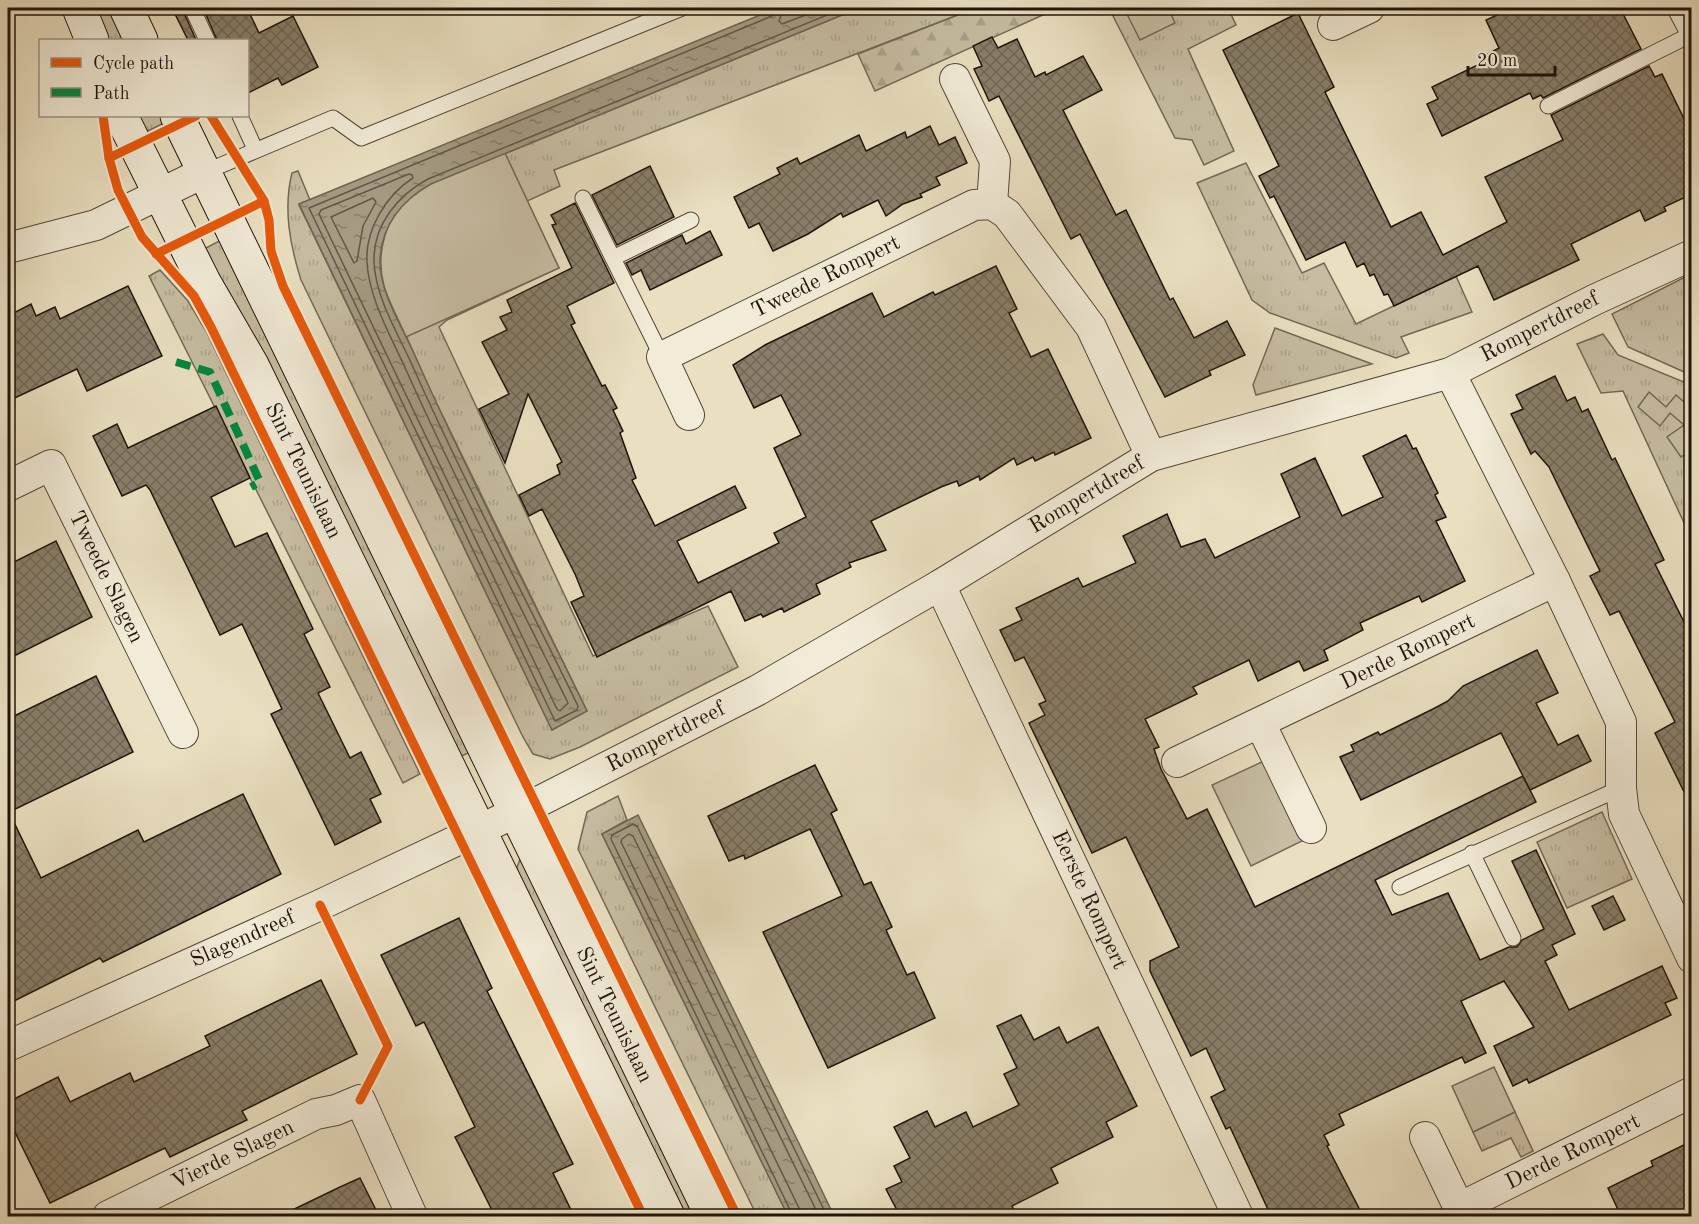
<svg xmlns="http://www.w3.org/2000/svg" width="1699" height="1224" font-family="'Old Standard TT',serif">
<defs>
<pattern id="grass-tufts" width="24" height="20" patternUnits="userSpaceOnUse" patternTransform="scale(1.5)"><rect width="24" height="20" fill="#c7bda2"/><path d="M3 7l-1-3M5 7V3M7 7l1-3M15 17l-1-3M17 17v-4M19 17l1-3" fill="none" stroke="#aaa28a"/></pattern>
<pattern id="forest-firs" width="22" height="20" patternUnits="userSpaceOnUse" patternTransform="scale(1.5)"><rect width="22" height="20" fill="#c7bda2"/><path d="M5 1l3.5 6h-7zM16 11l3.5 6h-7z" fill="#aaa28a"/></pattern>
<pattern id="water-ripples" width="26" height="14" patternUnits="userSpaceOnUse" patternTransform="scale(1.5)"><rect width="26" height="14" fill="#a59b83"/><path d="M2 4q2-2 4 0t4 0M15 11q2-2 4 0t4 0" fill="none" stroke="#867d6a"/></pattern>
<pattern id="building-cross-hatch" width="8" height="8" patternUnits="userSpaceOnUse" patternTransform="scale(1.5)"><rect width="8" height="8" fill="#897f6a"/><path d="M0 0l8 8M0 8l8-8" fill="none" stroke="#6f6756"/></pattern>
</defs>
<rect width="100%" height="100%" fill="#eae0c1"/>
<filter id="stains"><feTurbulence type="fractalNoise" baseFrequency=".00333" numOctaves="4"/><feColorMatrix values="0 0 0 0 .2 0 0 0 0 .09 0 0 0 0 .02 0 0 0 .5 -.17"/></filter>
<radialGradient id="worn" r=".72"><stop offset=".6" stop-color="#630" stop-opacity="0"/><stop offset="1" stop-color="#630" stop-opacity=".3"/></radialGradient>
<g fill="url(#grass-tufts)" stroke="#736957" stroke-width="1.5">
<polygon points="88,8 117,8 133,40 101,40"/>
<path d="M 859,8 L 976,8 L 554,170 L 560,186 L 527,201 L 559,268 L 447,320 L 439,327 L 593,656 L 708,606 L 738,667 L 580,747 L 550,759 L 533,754 L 523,737 L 301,280 C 290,245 283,209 292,173 L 298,171 L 310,200 L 299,205 L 552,730 L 587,711 L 432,394 L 384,286 L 431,184 Z"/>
<polygon points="1109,8 1228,8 1236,25 1188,49 1234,151 1204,165 1192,140 1175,138"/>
<polygon points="131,116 168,116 170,120 140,135"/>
<polygon points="1246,163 1302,273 1324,263 1356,324 1456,276 1472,312 1401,337 1409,353 1396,358 1270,313 1252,300 1197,183"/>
<polygon points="227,237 477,749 455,759 202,250"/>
<polygon points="160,270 188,301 206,331 420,774 403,783 149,276"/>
<polygon points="1691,274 1691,375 1628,347 1612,314"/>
<polygon points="1275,328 1372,364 1256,395 1253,385"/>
<polygon points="1603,334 1618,355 1691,385 1691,538 1623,391 1601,393 1577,344"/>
<polygon points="618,796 627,820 602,834 788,1216 757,1216 578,849 587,812"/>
<polygon points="1602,812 1632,879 1567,908 1537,842"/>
<polygon points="521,857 703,1216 678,1216 519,882 517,867"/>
<polygon points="1515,1112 1533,1151 1521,1157 1511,1138 1482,1151 1473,1132"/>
</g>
<polygon fill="url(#forest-firs)" stroke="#736957" stroke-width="1.5" points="976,8 1056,9 875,91 858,54"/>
<g fill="#c7bda2" stroke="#736957" stroke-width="1.5">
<polygon points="1124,8 1168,8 1175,23 1140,40"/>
<path d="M 505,153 L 559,268 L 406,337 C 399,320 389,303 384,286 C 375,253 386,216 412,194 C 432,178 480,164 505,153 Z"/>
<polygon points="1649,392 1666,407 1676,395 1691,408 1691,416 1685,423 1691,433 1691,450 1681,457 1667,437 1684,425 1670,413 1660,426 1638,407"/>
<polygon points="1264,761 1302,841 1251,866 1212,785"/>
<polygon points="1494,1067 1515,1112 1473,1132 1452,1086"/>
</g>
<g fill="url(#water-ripples)" stroke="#6f6553" stroke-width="1.5">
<path d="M 777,8 L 859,8 L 431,184 C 402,200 381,226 380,260 C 379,292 403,328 416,358 C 469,477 530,594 587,711 L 552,730 L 299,204 Z"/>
<polygon points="638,815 811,1168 834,1216 788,1216 602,834"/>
</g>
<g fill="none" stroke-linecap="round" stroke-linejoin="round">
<g stroke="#625848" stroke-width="1.5">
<path d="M 777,8 L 772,16 L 309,208 L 555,721 L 577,710 L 578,706 C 523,593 464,482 413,367 C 399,335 375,298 374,261 C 373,225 398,195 428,179 L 844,8"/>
<polyline points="784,8 779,21 782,24 824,8"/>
<path d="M 409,174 L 412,175 L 413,178 C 386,195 365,230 367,262 C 369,300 392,338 407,372 C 457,484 514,593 568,703 L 560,711 L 557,709 L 319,214 L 321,210 Z"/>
<polygon points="373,198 376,202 363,226 357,261 354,263 331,217"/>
<polyline points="793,1216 611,839 612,835 633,824 637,826 827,1216"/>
<polyline points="800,1216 799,1208 621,842 622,839 629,834 633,836 819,1216"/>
</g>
</g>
<g fill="url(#building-cross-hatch)" stroke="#1f150c" stroke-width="1.5">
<polygon points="172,8 182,8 196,40 188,40"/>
<polygon points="203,8 247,8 259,33 293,16 318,67 282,85 278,78 248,93 248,40 217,40"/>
<polygon points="1512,8 1620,8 1641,49 1543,98 1541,95 1533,99 1530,93 1442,136 1427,104 1438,99 1432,87 1486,61 1484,56 1499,48 1486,20"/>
<polygon points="1298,13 1334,87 1325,92 1391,227 1421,212 1443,255 1507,222 1485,177 1563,140 1551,115 1649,66 1655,77 1662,74 1692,135 1692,194 1664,207 1666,211 1645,221 1640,210 1571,244 1579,260 1494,300 1478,266 1394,306 1388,294 1384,295 1374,274 1370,276 1364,263 1357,267 1345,242 1306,260 1274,196 1270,198 1259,176 1279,166 1223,50"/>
<polygon points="992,37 998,48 1017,39 1035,77 1045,72 1046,75 1083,56 1102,90 1063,110 1116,215 1126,210 1170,300 1173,298 1194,338 1227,321 1245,355 1209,371 1211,375 1165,397 1080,234 1071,239 999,96 989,101 984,90 974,69 982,66 973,46"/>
<polygon points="930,126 939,145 955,137 967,163 936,177 940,185 920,194 922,197 903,204 886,216 878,200 843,217 841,213 808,234 773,251 759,223 749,228 734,197 780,174 777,168 797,158 800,164 859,135 866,151 905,132 907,138"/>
<polygon points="650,166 674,217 617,245 592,195"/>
<polygon points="575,203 614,283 567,306 575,323 571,325 602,386 605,385 617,408 613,410 623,431 620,433 636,478 632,480 655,526 735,486 746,508 677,541 698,583 779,543 774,533 806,517 774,448 801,435 781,395 754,408 733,365 765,345 872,293 884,317 933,292 935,295 996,266 1017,309 1009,313 1031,357 1048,349 1091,438 1055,455 1054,452 1035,461 1033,457 1017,465 1014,458 980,480 979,476 959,486 957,481 941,487 871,521 886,550 849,563 851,567 816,584 820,594 784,612 782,608 763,617 761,614 745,621 731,591 597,657 571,602 584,596 575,574 542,509 529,516 519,495 560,474 557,465 562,462 528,394 505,463 479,409 509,394 482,342 507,330 500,317 512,312 507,300 572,268 552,225 556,224 551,215"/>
<polygon points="710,231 722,255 650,290 641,270 632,275 626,263 682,235 686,244"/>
<polygon points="128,286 162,356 87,391 77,369 8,401 8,316 31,304 36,316 55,307 60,319"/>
<polygon points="1555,376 1567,401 1575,397 1582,412 1588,409 1612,460 1615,458 1664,560 1655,564 1692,638 1692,808 1655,733 1675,722 1619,611 1610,615 1590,576 1600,571 1549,467 1535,451 1531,454 1511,414 1523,409 1516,395"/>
<polygon points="216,406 250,478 211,497 235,547 267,533 313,629 304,634 330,687 318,693 350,758 361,752 381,794 370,799 381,822 335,845 271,714 282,709 242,624 220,635 150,490 146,485 122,496 93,436 117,424 128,448"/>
<polygon points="1406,435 1413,449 1416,448 1438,493 1435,495 1446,517 1436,521 1465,581 1422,602 1419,596 1360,623 1363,630 1324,650 1328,660 1304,671 1299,661 1258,681 1249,660 1193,687 1197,694 1145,719 1159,747 1154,749 1161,769 1187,819 1207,809 1255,907 1523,776 1536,802 1375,880 1392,915 1448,893 1480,960 1509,947 1517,947 1522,940 1544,929 1512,861 1536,850 1575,934 1552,945 1557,955 1545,961 1569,1010 1662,966 1677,998 1665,1003 1671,1015 1529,1083 1527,1079 1513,1086 1494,1046 1534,1027 1504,981 1461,1001 1486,1053 1465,1063 1462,1057 1339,1114 1344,1125 1324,1135 1329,1145 1327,1146 1363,1216 1271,1216 1230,1127 1226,1129 1211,1097 1225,1090 1206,1048 1191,1056 1150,971 1150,961 1179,947 1126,837 1092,853 1029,723 1045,715 1039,704 1046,701 1024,657 1015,661 1000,630 1022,620 1016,608 1078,578 1083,587 1136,563 1123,536 1167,514 1181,547 1205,539 1215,558 1300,517 1281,474 1315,458 1342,516 1383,497 1363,456"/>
<polygon points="56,541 92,617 8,659 8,565"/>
<polygon points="1537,650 1558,693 1536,703 1558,745 1578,735 1591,761 1530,790 1501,733 1361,800 1340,757 1354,751 1351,745 1378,732 1380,735 1433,709 1448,701 1463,686"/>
<polygon points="96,676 133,752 9,812 41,878 138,830 144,842 243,794 281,874 103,962 100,958 8,1004 8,719"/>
<polygon points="815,765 837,810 831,813 864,885 871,882 892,927 886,930 907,975 914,972 935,1018 828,1068 763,932 842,896 810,829 745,859 744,855 729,861 708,816"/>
<polygon points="1613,896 1625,920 1604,930 1592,906"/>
<polygon points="459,918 492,988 487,991 573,1164 553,1173 574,1216 495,1216 455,1137 475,1127 424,1022 416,1026 381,955"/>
<polygon points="321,980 357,1054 242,1111 247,1120 170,1157 165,1148 50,1203 8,1118 8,1102 58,1077 70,1102 130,1073 134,1082 210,1046 205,1036"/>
<polygon points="1021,1015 1034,1040 1059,1027 1067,1043 1098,1027 1137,1106 1106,1122 1113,1137 1051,1168 1058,1183 1012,1206 1017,1216 900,1216 886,1189 902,1182 894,1166 910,1158 894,1127 927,1111 935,1127 966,1112 973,1127 1019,1105 1004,1074 1017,1068 997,1026"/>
<polygon points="1692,1141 1692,1216 1621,1216 1608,1188 1653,1166 1651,1161"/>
<polygon points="360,1178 379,1216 280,1216 340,1187"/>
</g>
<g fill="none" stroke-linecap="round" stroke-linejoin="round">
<g stroke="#524839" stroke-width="17">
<g id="lane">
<polyline points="192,8 207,40"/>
<polyline points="1548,106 1692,34"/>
<polyline points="240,116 255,149"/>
<polyline points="205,172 333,118 361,138 682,8"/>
<polyline points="583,198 662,357"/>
<polyline points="613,258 691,220"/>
<polyline points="1472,853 1513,938"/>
<polyline points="1400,887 1621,788"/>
</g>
</g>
<g stroke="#524839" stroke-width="32">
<g id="street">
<polyline points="1683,8 1692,25"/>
<polyline points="1333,25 1369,8"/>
<polyline points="955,79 995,161 992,204"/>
<polyline points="8,248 96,225 205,172"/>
<polyline points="1450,373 1555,581 1621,722 1621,788 1624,814 1692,958"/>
<polyline points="689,415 662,357 974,205 992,204 1007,214 1091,327 1151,456"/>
<polyline points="8,486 51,465 183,733"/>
<polyline points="940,585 1238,1216"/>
<polyline points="1260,723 1311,828"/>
<polyline points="1177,762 1555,581"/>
<polyline points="8,1046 320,905 536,803 758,690 940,585 1151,456 1450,373 1594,300 1692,255"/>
<polyline points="1425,1137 1459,1208 1692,1092"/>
<polyline points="108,1216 316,1114 336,1110 360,1100 412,1216"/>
</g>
</g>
<g stroke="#1f150c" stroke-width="35">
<g id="secondary">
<polyline points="79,8 92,40"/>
<polyline points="126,8 141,40"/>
<polyline points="121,116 204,282 252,365 668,1216"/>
<polyline points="177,116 712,1216"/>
</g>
</g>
<use href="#lane" stroke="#f1ebd7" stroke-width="15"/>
<use href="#street" stroke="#f1ebd7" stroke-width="30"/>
<use href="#secondary" stroke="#f1ebd7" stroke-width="33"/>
<polyline stroke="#00873e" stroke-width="8" stroke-dasharray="15 8" stroke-linecap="butt" points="176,362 210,372 260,482 251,487"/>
<g stroke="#f1ebd7" stroke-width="13">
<g id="cycleway">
<polyline points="103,116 109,158 118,190 142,237 194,296 211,327 643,1216"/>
<polyline points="211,116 264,201 269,220 271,251 283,286 737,1216"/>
<polyline points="109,158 196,116"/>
<polyline points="156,254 264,201"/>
<polyline points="320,905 388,1046 360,1100"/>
</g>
</g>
<use href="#cycleway" stroke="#e8590c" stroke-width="9"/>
</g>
<g text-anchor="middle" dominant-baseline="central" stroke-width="5" stroke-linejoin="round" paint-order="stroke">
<g font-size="22" fill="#1f150c" stroke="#f1ebd7">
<text transform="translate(826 277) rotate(-26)">Tweede Rompert</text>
<text transform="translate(1540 327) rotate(-27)">Rompertdreef</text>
<text transform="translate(303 471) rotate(64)">Sint Teunislaan</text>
<text transform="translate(1087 495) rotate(-31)">Rompertdreef</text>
<text transform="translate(106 577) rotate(64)">Tweede Slagen</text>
<text transform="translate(1408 652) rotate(-26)">Derde Rompert</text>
<text transform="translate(666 737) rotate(-27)">Rompertdreef</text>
<text transform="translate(1089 900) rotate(65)">Eerste Rompert</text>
<text transform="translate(243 939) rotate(-24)">Slagendreef</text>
<text transform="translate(614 1015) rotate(64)">Sint Teunislaan</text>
<text transform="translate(1573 1152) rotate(-26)">Derde Rompert</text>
<text transform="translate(233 1155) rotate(-26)">Vierde Slagen</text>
</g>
</g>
<rect width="1699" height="1224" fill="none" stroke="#eae0c1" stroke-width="30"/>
<rect x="9" y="9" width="1681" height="1206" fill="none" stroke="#1f150c" stroke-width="3"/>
<rect x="15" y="15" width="1669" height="1194" fill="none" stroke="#1f150c" stroke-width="1.5"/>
<rect x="39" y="39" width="210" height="78" fill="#f1ebd7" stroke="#9d9586" stroke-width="1.5"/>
<rect x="51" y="58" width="30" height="9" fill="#e8590c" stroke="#9d9586" stroke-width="1.5"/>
<text x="93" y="69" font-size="18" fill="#1f150c">Cycle path</text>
<rect x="51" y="88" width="30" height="9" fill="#00873e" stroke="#9d9586" stroke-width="1.5"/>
<text x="93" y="99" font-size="18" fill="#1f150c">Path</text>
<path d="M1468 66v9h87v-9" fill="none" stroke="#1f150c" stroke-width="3"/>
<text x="1477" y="66" font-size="18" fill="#1f150c" stroke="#f1ebd7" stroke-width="4.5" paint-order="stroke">20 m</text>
<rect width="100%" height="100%" filter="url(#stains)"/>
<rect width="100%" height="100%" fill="url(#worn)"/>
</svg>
